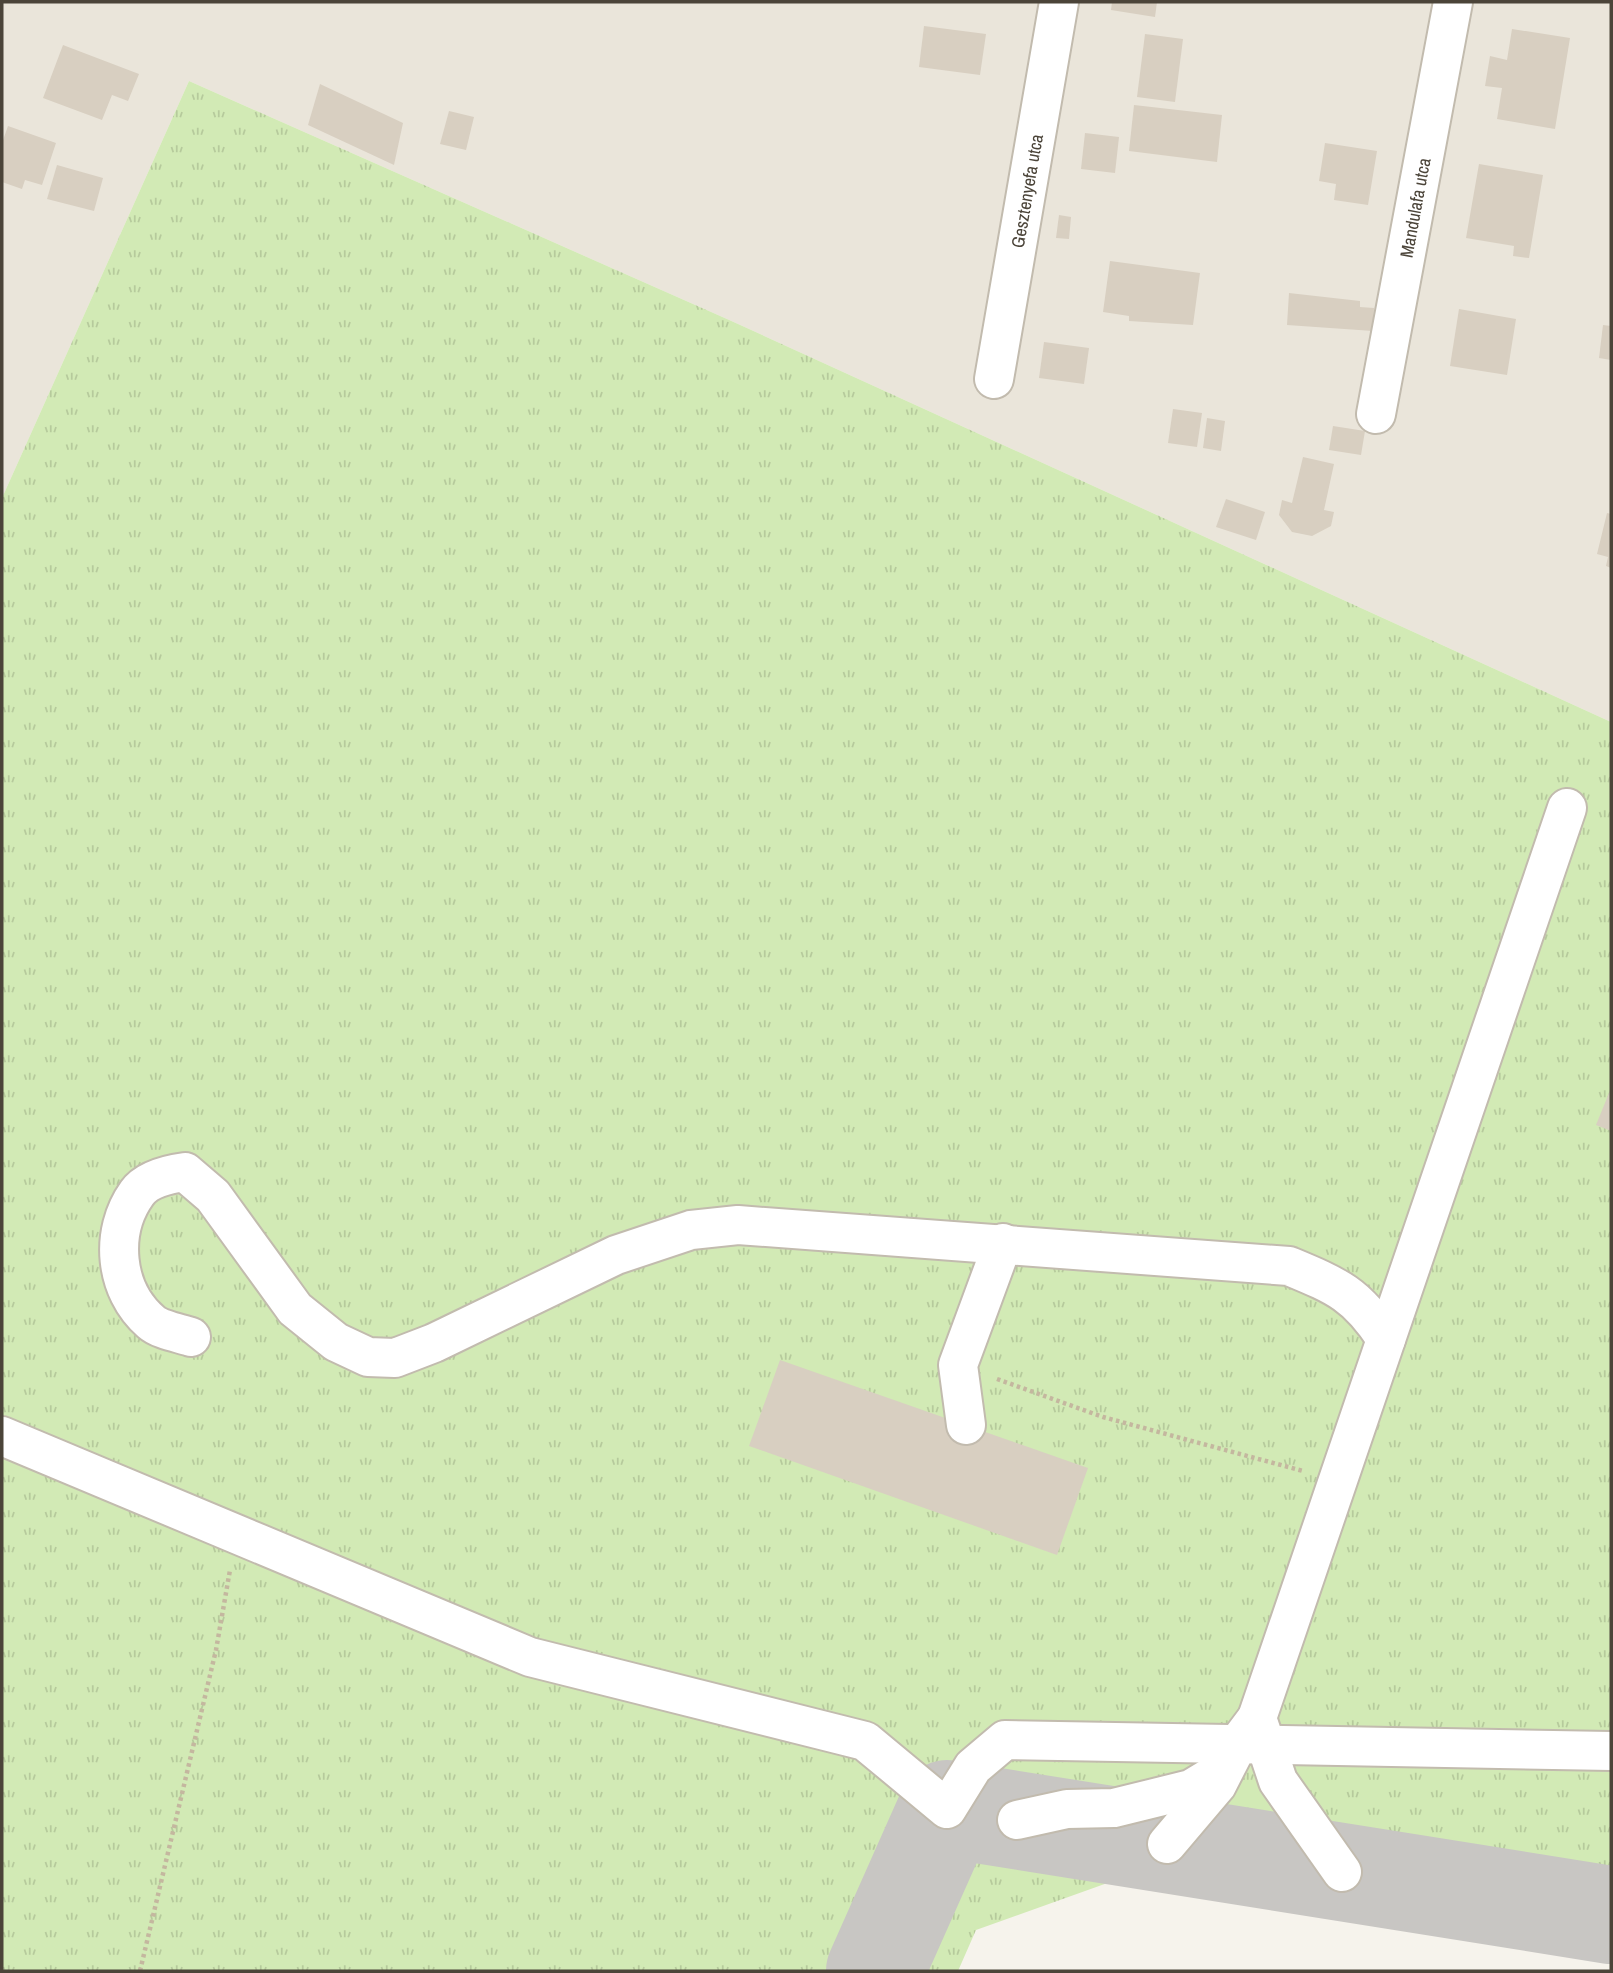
<svg xmlns="http://www.w3.org/2000/svg" width="1613" height="1973" font-family="'Archivo Narrow',sans-serif">
<defs>
<pattern id="grass-tufts" width="24" height="20" patternUnits="userSpaceOnUse" patternTransform="scale(1.75)"><rect width="24" height="20" fill="#d2eab5"/><path d="M3 7l-1-3M5 7V3M7 7l1-3M15 17l-1-3M17 17v-4M19 17l1-3" fill="none" stroke="#b6ca9c"/></pattern>
</defs>
<rect width="100%" height="100%" fill="#f6f3ec"/>
<polygon fill="#eae5da" points="2,2 1611,2 1611,722 727,319 189,81 2,498"/>
<polygon fill="url(#grass-tufts)" points="189,81 727,319 1611,722 1611,1956 1163,1886 1113,1881 976,1930 958,1971 2,1971 2,498"/>
<g fill="none" stroke-linecap="round" stroke-linejoin="round">
<polyline stroke="#c8c6c3" stroke-width="98" points="875,1971 947,1809 1611,1915"/>
</g>
<g fill="#d8cfc1">
<polygon points="1112,2 1157,2 1155,17 1111,10"/>
<polygon points="924,26 986,34 980,75 919,67"/>
<polygon points="1512,29 1570,38 1555,129 1497,119 1502,88 1485,86 1490,56 1507,60"/>
<polygon points="1145,34 1183,39 1175,102 1137,97"/>
<polygon points="63,45 139,74 128,101 112,95 102,120 43,98"/>
<polygon points="320,84 403,123 394,165 308,125"/>
<polygon points="1134,105 1222,115 1217,162 1129,151"/>
<polygon points="449,111 474,117 466,150 440,144"/>
<polygon points="8,126 56,143 42,185 25,180 22,189 2,182 2,143"/>
<polygon points="1085,133 1119,137 1115,173 1081,169"/>
<polygon points="1325,143 1377,151 1368,205 1334,200 1336,184 1319,181"/>
<polygon points="1479,164 1543,175 1529,258 1513,256 1514,246 1466,238"/>
<polygon points="57,165 103,178 94,211 47,199"/>
<polygon points="1059,215 1071,217 1069,239 1056,238"/>
<polygon points="1110,261 1200,273 1193,325 1129,321 1129,316 1103,312"/>
<polygon points="1289,293 1360,301 1360,307 1374,308 1373,331 1287,325"/>
<polygon points="1459,309 1516,319 1507,375 1450,366"/>
<polygon points="1603,325 1611,326 1611,360 1599,358"/>
<polygon points="1044,342 1089,348 1084,384 1039,378"/>
<polygon points="1173,409 1202,413 1197,447 1168,443"/>
<polygon points="1207,418 1225,421 1221,451 1203,448"/>
<polygon points="1333,426 1365,431 1361,455 1329,450"/>
<polygon points="1303,457 1334,464 1324,510 1334,512 1331,526 1312,536 1292,532 1279,515 1282,500 1292,503"/>
<polygon points="1226,499 1265,512 1256,540 1216,527"/>
<polygon points="1607,513 1611,514 1611,568 1606,566 1608,557 1597,554"/>
<polygon points="1611,1088 1611,1131 1596,1125"/>
<polygon points="780,1360 1088,1468 1057,1555 749,1446"/>
</g>
<g fill="none" stroke-linecap="round" stroke-linejoin="round">
<g stroke="#c2bbae" stroke-width="42">
<g id="minor">
<path id="s1" d="M 994,379 L 1059,2"/>
<path id="s2" d="M 1376,414 L 1453,2"/>
<path d="M 191,1337 C 179,1333 160,1330 151,1322 C 114,1290 109,1232 137,1193 C 147,1179 170,1174 185,1172 L 213,1196 L 295,1309 L 336,1342 L 368,1357 L 395,1358 L 434,1343 L 616,1255 L 691,1230 L 738,1225 L 1289,1266 C 1337,1286 1357,1294 1386,1339"/>
<polyline points="966,1425 958,1365 1003,1243"/>
<polyline points="2,1436 530,1657 865,1741 947,1809 973,1767 1005,1740 1611,1751"/>
<polyline points="1257,1718 1567,808"/>
<polyline points="1017,1820 1067,1809 1114,1808 1191,1789 1224,1769"/>
<polyline points="1167,1844 1217,1785 1239,1742 1257,1718 1278,1781 1342,1872"/>
</g>
</g>
<g stroke="#c4b79f" stroke-width="4.5" stroke-dasharray="3.5 3.5" stroke-linecap="butt">
<polyline points="997,1379 1103,1417 1303,1471"/>
<polyline points="140,1971 216,1650 230,1570"/>
</g>
<use href="#minor" stroke="#fff" stroke-width="38"/>
</g>
<g text-anchor="middle" dominant-baseline="central" stroke-width="5" stroke-linejoin="round" paint-order="stroke">
<g font-size="18" fill="#4b4439" stroke="#fff">
<text stroke="none"><textPath href="#s1" startOffset="191">Gesztenyefa utca</textPath></text>
<text stroke="none"><textPath href="#s2" startOffset="210">Mandulafa utca</textPath></text>
</g>
</g>
<rect width="1613" height="1973" fill="none" stroke="#4b4439" stroke-width="7"/>
</svg>
